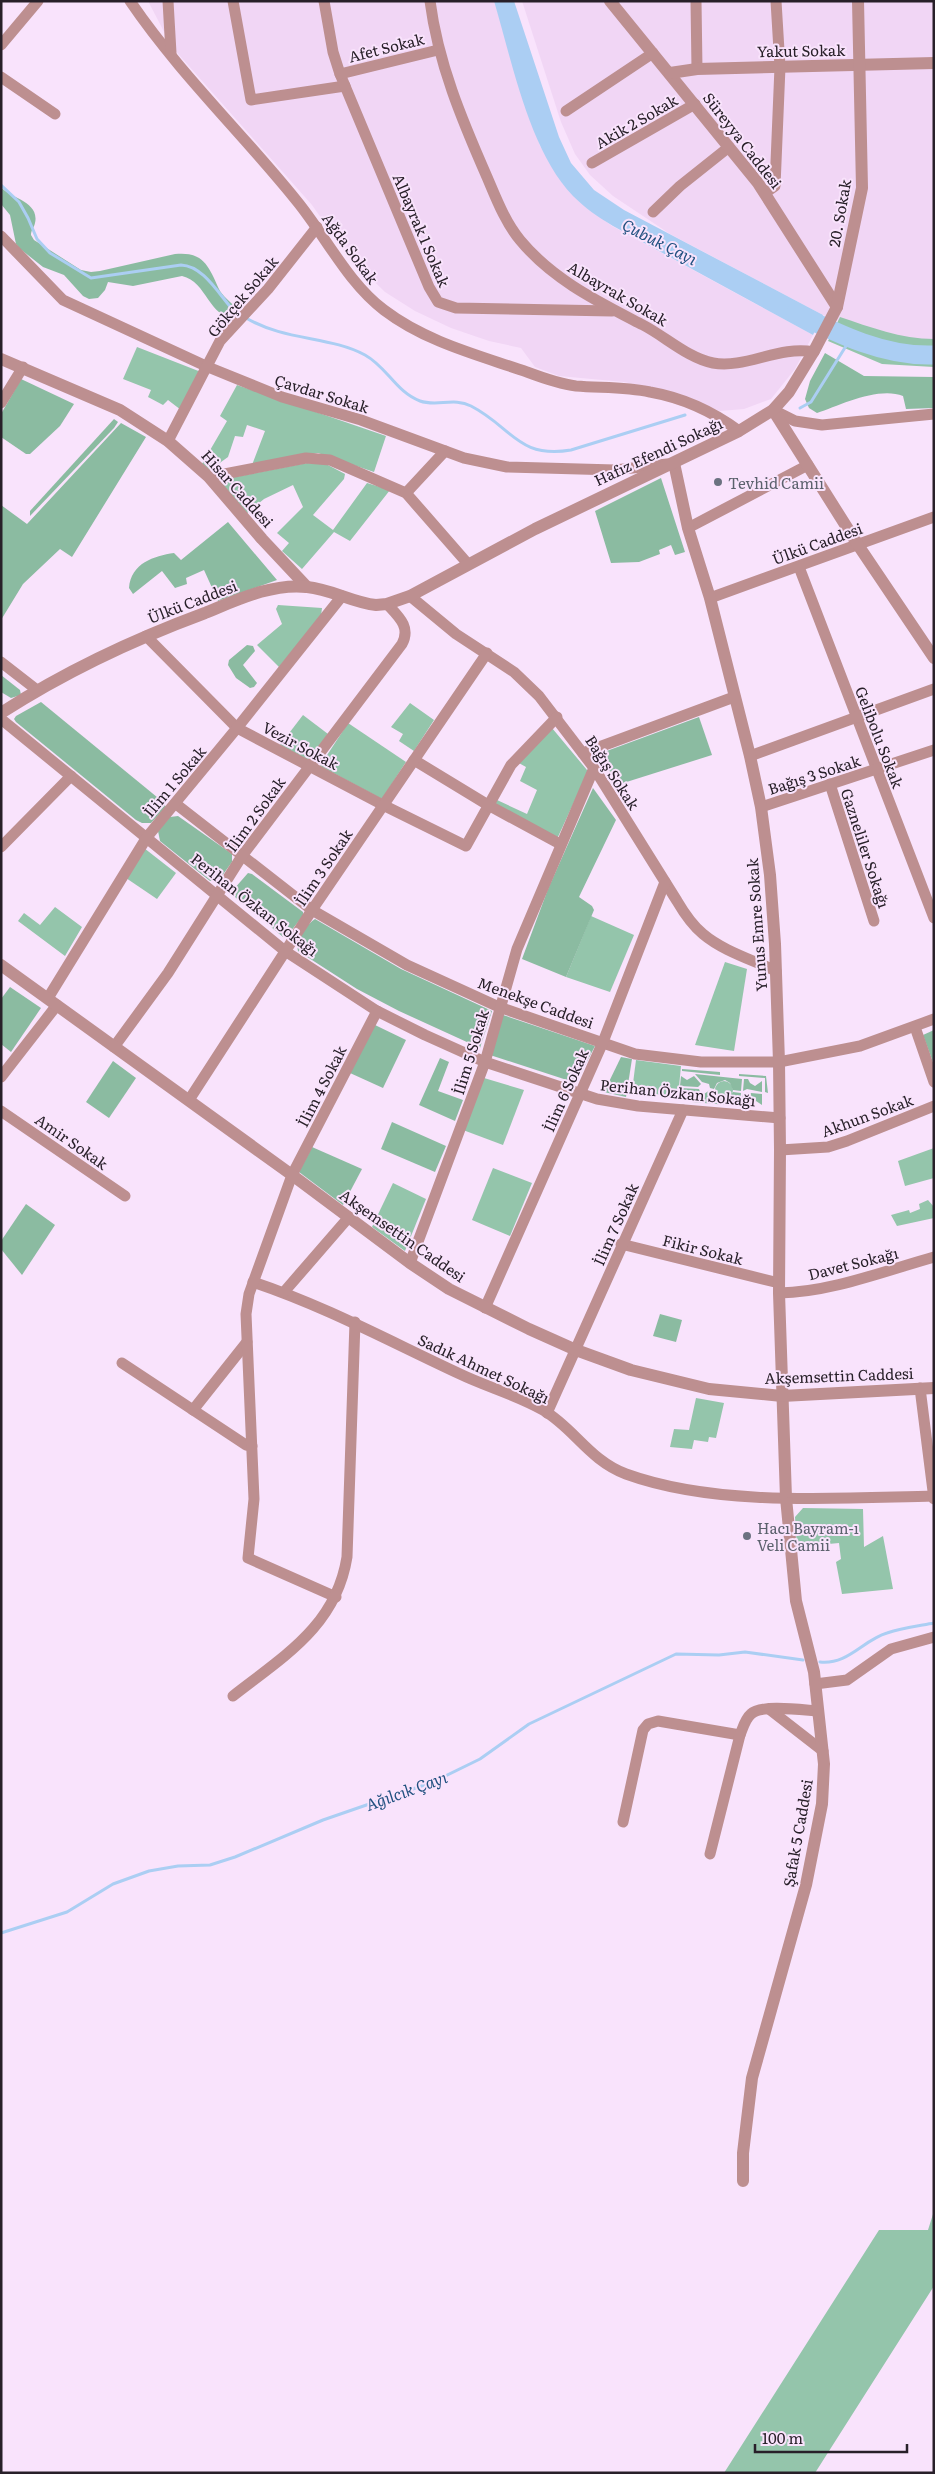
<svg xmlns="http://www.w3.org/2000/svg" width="935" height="2474" font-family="Literata,serif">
<rect width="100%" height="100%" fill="#f9e3fc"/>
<g fill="#f1d6f5">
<polygon points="148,1 494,1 540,146 563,184 582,204 612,226 813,335 795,369 771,399 744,409 720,411 653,388 624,382 559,376 535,367 521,348 489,341 451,328 415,311 385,292 348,256 312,205 172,47"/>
<polygon points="522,1 934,1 934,344 864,331 823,315 670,234 613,196 590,175 575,154 561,122"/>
</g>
<g fill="#94c5ab">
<path d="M 840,317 C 870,327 901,339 934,339 L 934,367 L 882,364 L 828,341 Z"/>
<polygon points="137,347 201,372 181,410 168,400 163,405 148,397 151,390 123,379"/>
<polygon points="237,385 386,436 374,472 318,453 252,465 265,431 247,425 243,437 235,436 228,457 210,470 202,464 227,421 220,416"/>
<polygon points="307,463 326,464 345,474 344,479 313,515 333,530 367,483 390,490 350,541 334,532 302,569 282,551 289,543 277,533 303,507 293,485 264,499 246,514 222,484 230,478"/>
<polygon points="278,605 322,608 321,616 279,667 257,645 282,624 276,609"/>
<polygon points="410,703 434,720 414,751 399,741 403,734 391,727"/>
<polygon points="303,715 328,734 308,761 280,745"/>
<polygon points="348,723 406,762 382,799 320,766"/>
<polygon points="552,728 587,770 587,774 557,839 494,806 497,800 527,814 537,790 520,781 526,767 517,762"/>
<polygon points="144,848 176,873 157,899 126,878"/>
<polygon points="55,907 82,927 65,956 18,921 24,913 40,925"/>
<polygon points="591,916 634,935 610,992 566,977"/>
<polygon points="725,962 747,969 734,1051 695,1045"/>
<polygon points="636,1060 681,1066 678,1097 632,1091"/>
<polygon points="484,1078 524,1090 503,1145 463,1130"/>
<circle cx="724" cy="1090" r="9"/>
<polygon points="934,1148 934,1178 905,1186 898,1161"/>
<polygon points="493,1168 532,1183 510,1236 472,1220"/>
<polygon points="393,1183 426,1199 405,1251 372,1227"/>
<polygon points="928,1200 934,1207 934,1218 897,1226 891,1215 909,1210 910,1213 920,1209 919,1204"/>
<polygon points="696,1398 724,1403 716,1438 709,1437 708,1442 694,1440 692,1449 670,1447 674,1429 689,1430"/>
<polygon points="803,1508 863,1509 864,1547 883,1536 893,1589 842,1594 836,1562 841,1559 839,1543 797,1547 795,1517"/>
<polygon points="934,2211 934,2286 815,2473 724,2473 879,2230 928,2230"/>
</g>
<g fill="#8bbba1">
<path d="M 1,187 C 9,198 40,201 35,223 C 34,228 31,230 31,235 L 34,240 L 81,270 L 91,272 L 100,271 L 175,254 C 205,251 209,268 220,291 C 225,299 234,304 239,312 L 237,318 C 208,319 208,282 182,276 L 133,286 L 108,282 L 105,290 L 98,298 L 89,299 L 83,296 L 64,275 L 43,267 L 19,248 L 16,244 L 10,215 L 1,204 Z"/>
<path d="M 825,353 L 864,376 L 934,377 L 934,408 L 906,409 L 903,396 C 879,386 840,405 817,413 L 809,408 L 805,399 L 810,381 Z"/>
<polygon points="21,379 74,404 60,426 30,454 26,454 1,437 1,414"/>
<polygon points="114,419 118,422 114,428 30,516 30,511"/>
<polygon points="121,423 146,437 72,557 60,549 23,584 1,620 1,505 27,524"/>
<polygon points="661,478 685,552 675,555 671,545 659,550 660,554 639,562 611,563 595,511"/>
<path d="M 228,522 L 277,580 L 218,601 L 204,570 L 186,578 L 187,584 L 175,588 L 162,571 L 133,594 L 129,588 C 131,563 154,556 174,553 L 181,560 Z"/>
<polygon points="247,645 253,646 255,651 243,665 257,683 254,687 250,688 236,678 228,665 229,660"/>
<polygon points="1,675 20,690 21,695 11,698 1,692"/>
<polygon points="41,702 163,802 166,807 151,823 142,823 136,820 16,722 14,719 16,716"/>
<polygon points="699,717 712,755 617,785 601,755 604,752"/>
<polygon points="593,788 616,820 579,897 592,906 594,910 566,977 522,959 548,889"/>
<polygon points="178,816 232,854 232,862 219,880 210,881 160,841 158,831 170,817"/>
<polygon points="248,873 252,874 303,912 303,916 286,937 283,937 235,897 234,889"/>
<path d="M 315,919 L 401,969 L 492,1011 L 480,1048 L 399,1011 L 357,989 L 298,951 C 295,941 307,924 315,919 Z"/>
<polygon points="10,987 41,1008 11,1052 1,1044 1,999"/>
<polygon points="503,1015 595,1046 576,1083 490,1055"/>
<polygon points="375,1025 406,1040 383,1088 350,1073"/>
<polygon points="934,1030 934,1065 923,1035"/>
<polygon points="621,1057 632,1059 626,1097 604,1092"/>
<polygon points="440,1058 449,1062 438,1091 463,1100 455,1121 419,1105"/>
<polygon points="113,1061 136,1078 109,1118 86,1102"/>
<polygon points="682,1069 720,1072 720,1075 682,1071"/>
<polygon points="695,1074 742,1079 741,1091 733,1090 730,1083 725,1080 717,1083 714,1089 710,1088 709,1084 702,1082"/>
<polygon points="739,1074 766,1076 768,1093 765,1092 765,1078 739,1076"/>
<polygon points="681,1076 687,1080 694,1076 701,1084 698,1087 680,1086"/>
<polygon points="744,1079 748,1079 750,1083 755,1086 762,1081 762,1092 747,1089 743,1091"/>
<polygon points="680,1088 699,1089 700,1092 691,1100 688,1095 679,1093"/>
<polygon points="710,1090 714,1090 717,1097 724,1099 730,1097 733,1092 741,1093 740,1106 692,1102"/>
<polygon points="743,1093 747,1096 751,1093 762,1094 762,1105 756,1101 749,1107 742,1106"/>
<polygon points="392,1122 446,1146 435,1172 381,1149"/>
<polygon points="312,1147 362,1169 343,1205 299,1172"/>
<polygon points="26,1204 55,1225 22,1275 1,1249 1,1241"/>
<polygon points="660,1314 682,1320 676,1342 653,1336"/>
</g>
<path fill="#abcef3" d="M 494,1 L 514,1 L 559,137 L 571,163 L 594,190 L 624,210 L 823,315 L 813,335 L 613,226 C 598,217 585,208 573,196 C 529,150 512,61 494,1 Z"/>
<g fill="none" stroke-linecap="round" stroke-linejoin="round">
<g stroke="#abcef3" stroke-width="3">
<path d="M 1,185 L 19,202 L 28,218 L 37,239 L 50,253 L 91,278 L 181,265 C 204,266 219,295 234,311 L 241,315"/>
<path d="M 246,318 C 285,341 330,336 365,355 C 387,367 396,392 420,401 C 437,407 454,397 471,406 C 512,427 518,459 571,450 L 685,415"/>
<polyline points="800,408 811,402 851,338"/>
<path d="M 820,1662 C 848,1665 863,1640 887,1633 C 902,1628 918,1626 934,1623"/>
<polyline points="1,1933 67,1912 113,1884 149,1871 178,1866 210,1865 235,1857 323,1820 433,1782 480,1759 529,1724 676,1654 719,1655 745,1652 803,1660"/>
</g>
<path stroke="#abcef3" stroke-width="19" d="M 796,313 C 838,334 885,357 934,355"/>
<g stroke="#bd8f90" stroke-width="11">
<path d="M 130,1 C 179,73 242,133 296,200 C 325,235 347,282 384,310 C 426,342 478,355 527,372 C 543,378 560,384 576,386 C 601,388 626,387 650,392 C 684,398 712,411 739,431"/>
<polyline points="168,1 171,53"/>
<polyline points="233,1 251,100 345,86"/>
<polyline points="324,1 333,52 340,74 429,287 438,302 456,308 612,311"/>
<path d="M 430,1 C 438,63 462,120 487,177 C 496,198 505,222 520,240 C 553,280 599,302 643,325 C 666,337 688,358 713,363 C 746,369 779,345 814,352"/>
<polyline points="696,1 697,69"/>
<polyline points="1,45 38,1"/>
<polyline points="340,74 438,50"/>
<polyline points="1,77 55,114"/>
<polyline points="566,111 653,53"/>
<polyline points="592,163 695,104"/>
<polyline points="765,193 775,186 780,67 776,1"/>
<polyline points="653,212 680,186 729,147"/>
<polyline points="1,236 63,300 208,367 282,397 361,420 464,458 507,467 615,470 667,464"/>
<polyline points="1,403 23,367"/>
<polyline points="773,410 795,421 822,425 934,414"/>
<polyline points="168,441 220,341 268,289 317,227"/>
<polyline points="209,477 306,458 330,460 406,493 468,564"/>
<polyline points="406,493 445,451"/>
<polyline points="688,528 808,465"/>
<polyline points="799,567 934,918"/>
<path d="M 410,596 L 456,634 L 514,672 L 539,696 L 594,768 L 677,901 C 684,913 692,925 703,934 C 723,951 753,960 776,971"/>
<polyline points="710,598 934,517"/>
<polyline points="146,636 237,728 383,805 466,846 511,765 557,717"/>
<polyline points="1,662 37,690"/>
<polyline points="1,719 285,951 377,1011 425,1035 485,1062 597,1099 638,1106 780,1118"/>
<polyline points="583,753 734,697"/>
<polyline points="750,756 934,689"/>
<polyline points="414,760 488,805 560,844"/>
<polyline points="830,784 874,921"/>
<polyline points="176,804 312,910 407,965 499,1007 635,1054 701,1062 779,1062 860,1046 934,1019"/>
<polyline points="761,807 934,750"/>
<polyline points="1,847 71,776"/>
<polyline points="48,998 147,837 237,728 342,596"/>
<polyline points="915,1027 934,1082"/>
<path d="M 114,1047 L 168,973 L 242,856 L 402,644 C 411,627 399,617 387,604"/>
<polyline points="1,1077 57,1005"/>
<polyline points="189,1100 312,910 487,653"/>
<polyline points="1,1111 125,1196"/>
<polyline points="780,1150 828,1147 847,1141 934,1106"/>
<polyline points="621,1244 779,1283"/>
<polyline points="410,1263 485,1062 517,949 594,768"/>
<path d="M 253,1282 C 325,1306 391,1342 460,1374 C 487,1387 517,1395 543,1410 C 574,1428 589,1460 626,1474 C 717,1507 838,1498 934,1496"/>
<polyline points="284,1292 349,1217"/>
<path d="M 779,1293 C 831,1292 884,1271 934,1257"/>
<polyline points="485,1308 603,1042 665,882"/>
<polyline points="122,1363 246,1445 252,1446"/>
<polyline points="920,1388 934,1499"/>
<polyline points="193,1410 247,1342"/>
<polyline points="547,1413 683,1110"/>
<polyline points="336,1597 248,1558 254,1499 246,1314 249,1294 292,1175 377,1011"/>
<polyline points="815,1684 847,1680 891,1649 934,1637"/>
<path d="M 233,1696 C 284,1656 336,1626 347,1557 L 355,1322"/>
<polyline points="769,1709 823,1751"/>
<polyline points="623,1822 643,1730 648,1724 658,1721 740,1735"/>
<path d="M 710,1854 L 740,1735 C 743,1728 745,1719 751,1714 C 761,1704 803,1710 817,1711"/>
</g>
<g stroke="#bd8f90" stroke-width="12">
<polyline points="610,1 758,183 837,307"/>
<polyline points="670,73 697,69 934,63"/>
<polyline points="1,359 120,410 168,441 209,477 262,539 307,587"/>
<polyline points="773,410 858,545 934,658"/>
<polyline points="674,463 688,528 710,598 750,756 761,807 770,875 775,944 779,1062 780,1150 779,1293 786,1498 796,1601 814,1672 824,1764 822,1804 806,1885 752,2078 743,2153 743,2181"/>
<path d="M 1,713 C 66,671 132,640 205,613 C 237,600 272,583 307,587 C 331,589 353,603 376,605 L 387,604 L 410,596 L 535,529 L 739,431 L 773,410 L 789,392 L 814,351 L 837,307 L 862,188 L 858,1"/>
<polyline points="1,965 292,1175 410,1263 449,1289 529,1329 576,1350 631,1370 709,1389 782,1396 934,1388"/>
</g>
</g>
<g fill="#6b7280" stroke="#f9e3fc" stroke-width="2">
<circle cx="718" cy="482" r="5"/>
<circle cx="747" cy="1536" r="5"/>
</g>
<g text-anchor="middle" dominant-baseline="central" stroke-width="4" stroke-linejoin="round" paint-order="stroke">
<g font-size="15" fill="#282029" stroke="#f9e3fc">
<text transform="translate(386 47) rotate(-14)">Afet Sokak</text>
<text transform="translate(801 50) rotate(-1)">Yakut Sokak</text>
<text transform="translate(636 121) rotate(-30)">Akik 2 Sokak</text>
<text transform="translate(743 140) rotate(52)">Süreyya Caddesi</text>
<text transform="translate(839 213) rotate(-80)">20. Sokak</text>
<text transform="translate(422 230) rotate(67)">Albayrak 1 Sokak</text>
<text transform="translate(351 248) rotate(54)">Ağda Sokak</text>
<text transform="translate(618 293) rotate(30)">Albayrak Sokak</text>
<text transform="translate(242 296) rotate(-50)">Gökçek Sokak</text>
<text transform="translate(322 393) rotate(17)">Çavdar Sokak</text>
<text transform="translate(658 451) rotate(-25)">Hafız Efendi Sokağı</text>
<text transform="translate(238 488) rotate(48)">Hisar Caddesi</text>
<text transform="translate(817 543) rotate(-20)">Ülkü Caddesi</text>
<text transform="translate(192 601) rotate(-21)">Ülkü Caddesi</text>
<text transform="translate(880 737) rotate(69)">Gelibolu Sokak</text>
<text transform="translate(301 745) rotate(28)">Vezir Sokak</text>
<text transform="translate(613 772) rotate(57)">Bağış Sokak</text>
<text transform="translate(814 774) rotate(-18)">Bağış 3 Sokak</text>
<text transform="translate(174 781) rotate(-50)">İlim 1 Sokak</text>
<text transform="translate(255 814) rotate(-54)">İlim 2 Sokak</text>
<text transform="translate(866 848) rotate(72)">Gazneliler Sokağı</text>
<text transform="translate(323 867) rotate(-56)">İlim 3 Sokak</text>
<text transform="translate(255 904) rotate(38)">Perihan Özkan Sokağı</text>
<text transform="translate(756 925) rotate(-94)">Yunus Emre Sokak</text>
<text transform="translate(536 1002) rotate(20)">Menekşe Caddesi</text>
<text transform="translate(470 1052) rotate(-73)">İlim 5 Sokak</text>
<text transform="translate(321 1086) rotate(-63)">İlim 4 Sokak</text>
<text transform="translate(565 1090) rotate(-66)">İlim 6 Sokak</text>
<text transform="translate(678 1092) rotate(6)">Perihan Özkan Sokağı</text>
<text transform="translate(867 1115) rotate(-20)">Akhun Sokak</text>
<text transform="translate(72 1141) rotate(35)">Amir Sokak</text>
<text transform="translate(615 1224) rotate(-66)">İlim 7 Sokak</text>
<text transform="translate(403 1235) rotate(35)">Akşemsettin Caddesi</text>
<text transform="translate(703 1249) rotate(14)">Fikir Sokak</text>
<text transform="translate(853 1263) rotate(-14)">Davet Sokağı</text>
<text transform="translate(484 1368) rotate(25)">Sadık Ahmet Sokağı</text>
<text transform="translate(839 1375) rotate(-2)">Akşemsettin Caddesi</text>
<text transform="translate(797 1833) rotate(-80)">Şafak 5 Caddesi</text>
</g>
<g font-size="15" fill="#5b616d" stroke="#f9e3fc" text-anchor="start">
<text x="728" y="482">Tevhid Camii</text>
<text x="757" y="1527">Hacı Bayram-ı<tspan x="757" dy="17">Veli Camii</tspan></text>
</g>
<g font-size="16" font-style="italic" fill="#215180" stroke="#f9e3fc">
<text transform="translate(660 241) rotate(27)">Çubuk Çayı</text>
<text transform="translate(406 1790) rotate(-20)">Ağılcık Çayı</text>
</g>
</g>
<rect width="935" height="2474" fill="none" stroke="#282029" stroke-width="5"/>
<path d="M755 2444v8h152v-8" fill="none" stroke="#282029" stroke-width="2.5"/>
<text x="762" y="2444" font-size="15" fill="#282029" stroke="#f9e3fc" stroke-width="4" paint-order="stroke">100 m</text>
</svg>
